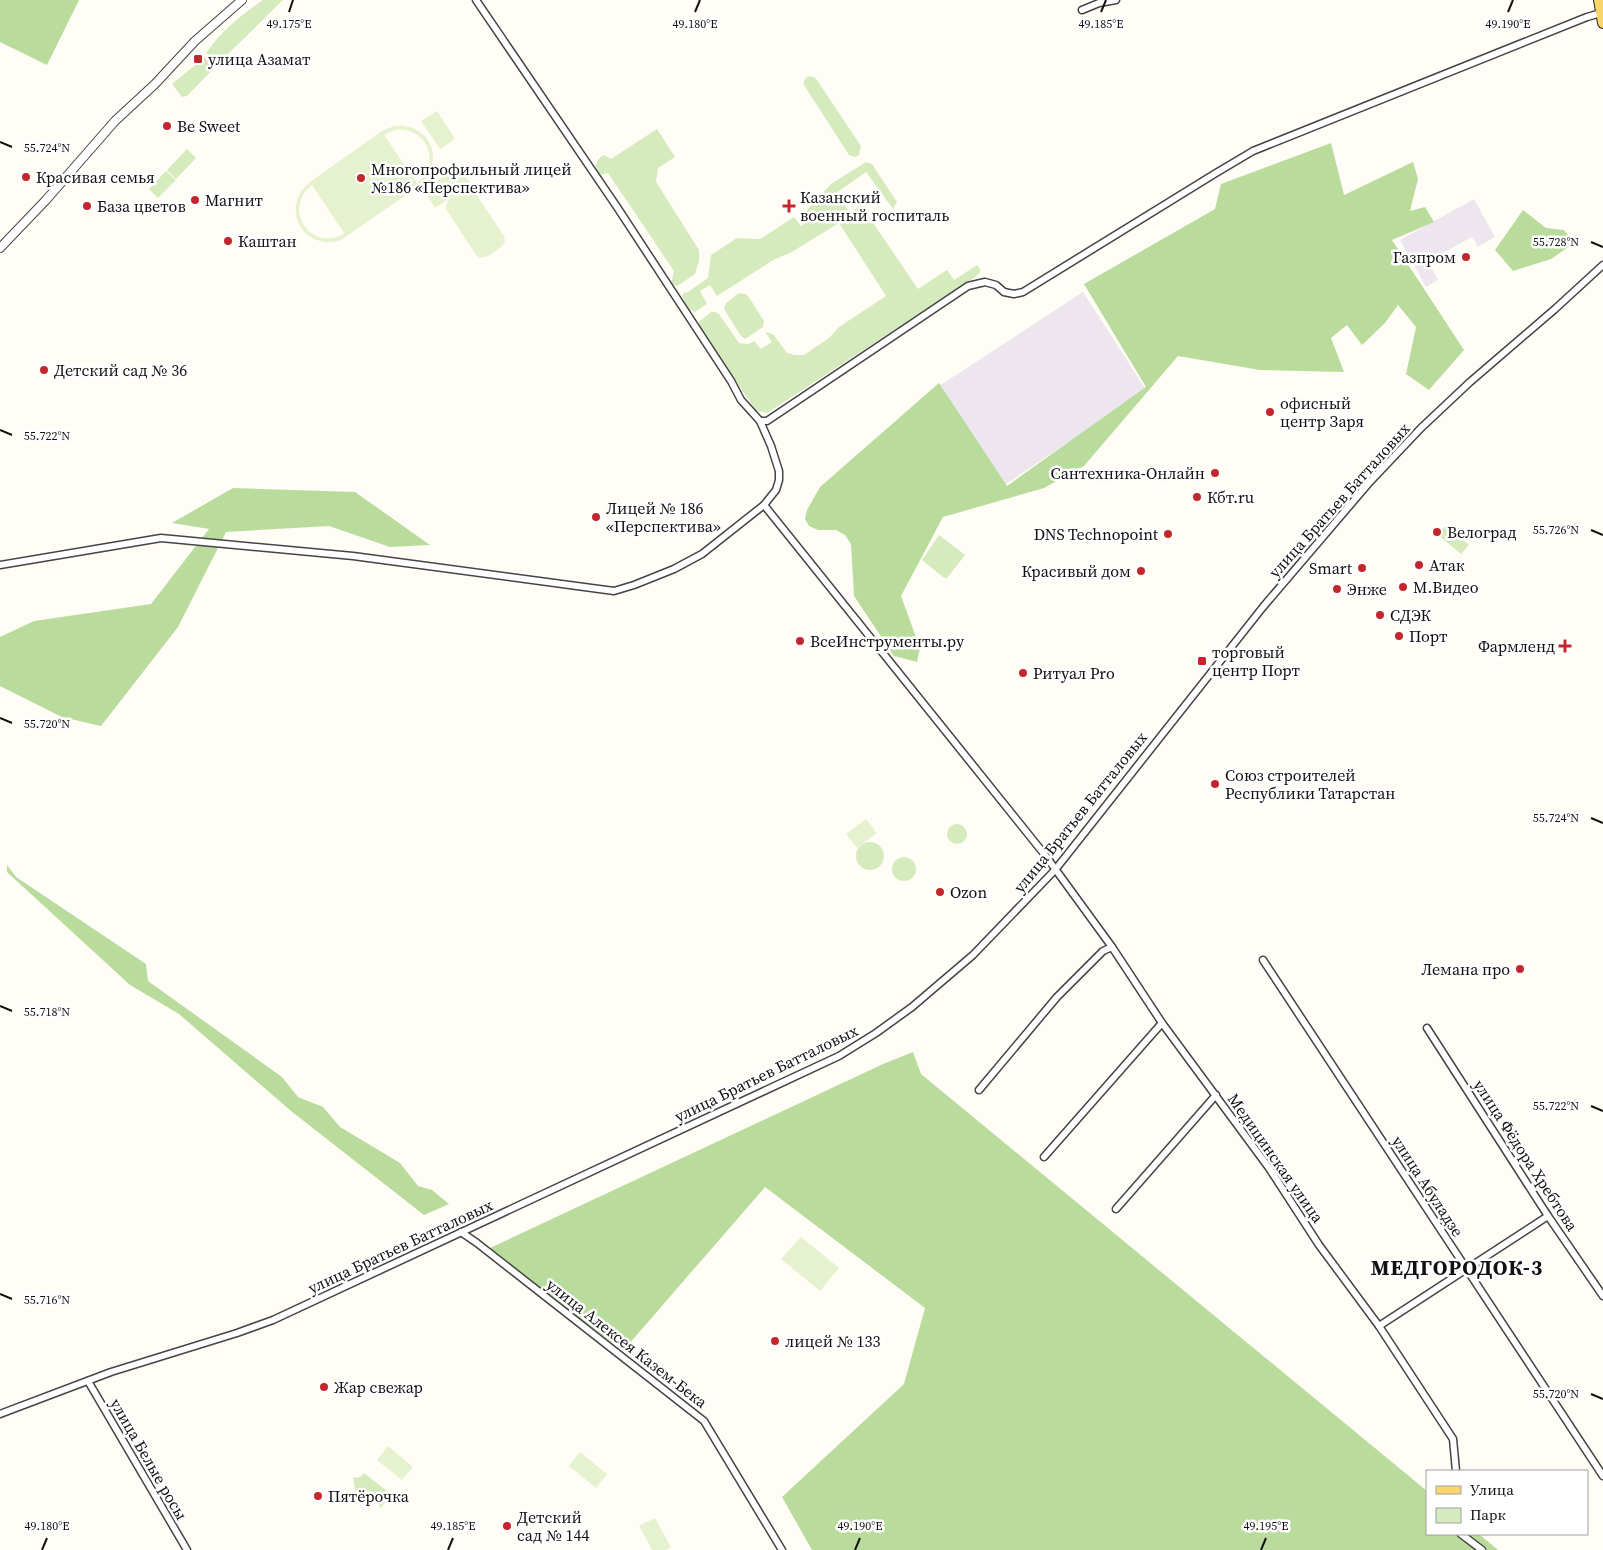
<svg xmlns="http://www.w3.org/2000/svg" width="1603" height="1550" font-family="'Source Serif 4',serif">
<rect width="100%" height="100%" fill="#fffdf5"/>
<g fill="#eee6ef">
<polygon points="1474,199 1495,237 1478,247 1472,237 1428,261 1438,280 1426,287 1400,240"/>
<polygon points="1083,292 1146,390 1003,486 939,386"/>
</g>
<g fill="#d5ebbd">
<path d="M 263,0 L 283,0 L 218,64 L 206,53 C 222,30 240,16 263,0 Z"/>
<polygon points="205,57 216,66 187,96 182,97 172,84"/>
<polygon points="808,76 814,77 817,80 861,146 859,155 855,157 849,155 804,85 804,80"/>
<path d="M 657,129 L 675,157 L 658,168 L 656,182 L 699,250 L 699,261 L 695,274 L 677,286 L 671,284 L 674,271 L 608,173 L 600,175 C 594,167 595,160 604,155 L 611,159 Z"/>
<polygon points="187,149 196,158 176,179 167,170"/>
<polygon points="866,162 872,164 897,202 893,209 866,172 836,193 850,213 861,205 918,289 947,270 954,280 977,265 980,269 980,272 974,278 767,413 757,411 752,405 699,326 699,322 711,312 715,312 719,314 739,343 748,344 754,341 761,349 772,342 765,332 773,334 787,353 795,355 804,355 829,338 839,327 886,296 839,223 790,253 775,259 717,296 710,285 700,291 707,304 695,312 688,309 682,296 684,293 688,292 708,278 711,255 737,238 759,239 765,236 794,217 801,226 811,219 806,211 831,184"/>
<polygon points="166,171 176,180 158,198 149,189"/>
<polygon points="739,293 745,294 748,296 764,321 763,327 745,339 741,336 724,309 726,303"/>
<polygon points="1446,525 1469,545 1461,554 1438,535"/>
<polygon points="939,535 965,555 947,578 944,578 922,560"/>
<circle cx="957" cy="834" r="10"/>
<circle cx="870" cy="856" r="14"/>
<circle cx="904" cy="869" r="12"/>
<polygon points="364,1473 392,1495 380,1508 376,1495 357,1500 353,1478 360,1477"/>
</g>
<g fill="#b9dc9c">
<polygon points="0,0 79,0 47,65 0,42"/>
<polygon points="1331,143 1344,195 1413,162 1418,179 1410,211 1425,207 1434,222 1392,240 1464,350 1429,390 1406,374 1416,327 1398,305 1385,323 1362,345 1347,325 1331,338 1344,372 1260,370 1178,356 1084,466 1044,488 943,517 901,596 920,648 917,662 894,656 854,596 851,544 845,535 836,530 818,530 809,526 805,519 807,510 820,487 939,383 1007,486 1146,387 1084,284 1215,209 1221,184"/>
<polygon points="1523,210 1546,228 1564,230 1574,243 1551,259 1513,271 1495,250"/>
<polygon points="233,488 355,492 430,545 390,547 329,526 226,532 178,627 101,726 62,717 0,686 0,637 34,621 151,604 209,529 172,523"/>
<polygon points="7,865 16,877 146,964 148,981 282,1077 298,1097 323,1107 340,1127 400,1163 418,1186 432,1190 449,1204 424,1215 291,1111 179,1014 130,985 7,872"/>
<polygon points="913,1052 921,1074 1427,1491 1427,1534 1479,1534 1498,1550 812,1550 782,1497 904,1384 925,1308 765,1187 629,1344 611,1342 510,1267 490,1248 883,1064"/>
</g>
<g fill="#e6f2cf" fill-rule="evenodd">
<polygon points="437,111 455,139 440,149 421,121"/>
<path d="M 394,126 C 431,122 447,163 419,186 L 341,240 C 303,252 279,207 310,182 L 382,131 ZM 395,130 C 427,126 442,162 417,183 L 384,135 ZM 312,185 L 344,233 L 344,234 C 310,252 282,209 312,185 Z"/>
<polygon points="459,166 471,184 435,208 424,190"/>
<path d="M 469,188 L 474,191 L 504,236 L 505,241 C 501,249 489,257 480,258 L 476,255 L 446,209 C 445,198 460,190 469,188 Z"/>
<polygon points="866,819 877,833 857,848 846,834"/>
<polygon points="801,1237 839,1268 820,1291 781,1259"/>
<polygon points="388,1446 413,1467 402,1480 377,1460"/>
<polygon points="580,1452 607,1474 596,1488 569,1466"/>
<polygon points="655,1518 671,1547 666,1550 652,1550 639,1526"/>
</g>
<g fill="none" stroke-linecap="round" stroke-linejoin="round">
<g stroke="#444" stroke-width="9">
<g id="minor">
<polyline points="1082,10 1099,3 1116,0"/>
<polyline points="760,421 767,421 968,286 985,282 996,285 1004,292 1014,294 1023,292 1216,173 1253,151 1587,17 1601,13"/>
<polyline points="764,505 1045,855 1112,947 1162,1023 1269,1168 1319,1245 1379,1326 1453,1439 1456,1471"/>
<polyline points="0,565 161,538 353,556 614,591 634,585 674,569 702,554 764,505 776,490 779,480 779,471 771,446 760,421 741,400 731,381 617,207 476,0"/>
<polyline points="1263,960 1603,1476"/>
<polyline points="1427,1028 1548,1216 1603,1296"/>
<polyline points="979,1090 1057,997 1103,951 1112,947"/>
<polyline points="1044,1157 1162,1023"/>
<polyline points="1116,1209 1216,1095"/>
<polyline points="461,1232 477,1243 704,1421 782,1550"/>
<polyline points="1379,1326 1548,1216"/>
<polyline points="88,1381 187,1550"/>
<polyline points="0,1414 111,1372 237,1333 273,1320 839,1056 876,1033 912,1007 973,955 1055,870 1263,607 1368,484 1421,428 1470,382 1555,309 1603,265"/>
<polyline points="1461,1534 1482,1550"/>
</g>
</g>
<g stroke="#444" stroke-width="10">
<polyline id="tertiary" points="0,248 46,200 115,121 155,84 195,41 242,0"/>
</g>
<g stroke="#222" stroke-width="12">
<polyline id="primary" points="1599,0 1603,23"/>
</g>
<use href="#minor" stroke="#fff" stroke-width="6"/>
<use href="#tertiary" stroke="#fff" stroke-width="8"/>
<use href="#primary" stroke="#f9d66b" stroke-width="10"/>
</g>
<path fill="none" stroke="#111" stroke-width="2" d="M 289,12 L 293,0M 695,12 L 700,0M 1101,12 L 1106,0M 1508,12 L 1513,0M 0,142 L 12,147M 1591,242 L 1603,247M 0,430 L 12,435M 1591,530 L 1603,535M 0,718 L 12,723M 1591,818 L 1603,823M 0,1006 L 12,1011M 1591,1106 L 1603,1111M 0,1294 L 12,1299M 1591,1394 L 1603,1399M 42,1550 L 47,1538M 448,1550 L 453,1538M 855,1550 L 860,1538M 1261,1550 L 1266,1538"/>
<g fill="#c4262e" stroke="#fff" stroke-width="2">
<rect x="193" y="54" width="10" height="10" rx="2.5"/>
<circle cx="167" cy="126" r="5"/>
<circle cx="26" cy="177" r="5"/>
<circle cx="361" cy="178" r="5"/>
<circle cx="195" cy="200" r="5"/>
<circle cx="87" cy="206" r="5"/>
<path d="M786.5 198.5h5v5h5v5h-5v5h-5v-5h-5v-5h5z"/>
<circle cx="228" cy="241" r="5"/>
<circle cx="1466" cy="257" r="5"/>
<circle cx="44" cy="370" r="5"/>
<circle cx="1270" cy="412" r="5"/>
<circle cx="1215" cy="473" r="5"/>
<circle cx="1197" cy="497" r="5"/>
<circle cx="596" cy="517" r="5"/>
<circle cx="1437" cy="532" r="5"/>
<circle cx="1168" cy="534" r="5"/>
<circle cx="1419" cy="565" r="5"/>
<circle cx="1362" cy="568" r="5"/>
<circle cx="1141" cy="571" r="5"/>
<circle cx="1403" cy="587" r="5"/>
<circle cx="1337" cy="589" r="5"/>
<circle cx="1380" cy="615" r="5"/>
<circle cx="1399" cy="636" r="5"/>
<circle cx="800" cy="641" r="5"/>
<path d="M1562.5 638.5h5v5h5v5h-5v5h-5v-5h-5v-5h5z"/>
<rect x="1197" y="656" width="10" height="10" rx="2.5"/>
<circle cx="1023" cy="673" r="5"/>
<circle cx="1215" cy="784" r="5"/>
<circle cx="940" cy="892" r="5"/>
<circle cx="1520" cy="969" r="5"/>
<circle cx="775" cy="1341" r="5"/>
<circle cx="324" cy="1387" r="5"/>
<circle cx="318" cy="1496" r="5"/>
<circle cx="507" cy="1526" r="5"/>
</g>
<g text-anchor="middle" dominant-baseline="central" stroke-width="5" stroke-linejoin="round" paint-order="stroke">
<g font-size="16" fill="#111" stroke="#fff" text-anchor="start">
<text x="208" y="59">улица Азамат</text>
<text x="177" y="126">Be Sweet</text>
<text x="371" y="169">Многопрофильный лицей<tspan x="371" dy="18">№186 «Перспектива»</tspan></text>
<text x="36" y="177">Красивая семья</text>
<text x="800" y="197">Казанский<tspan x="800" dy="18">военный госпиталь</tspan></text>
<text x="205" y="200">Магнит</text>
<text x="97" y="206">База цветов</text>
<text x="238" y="241">Каштан</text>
<text x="1456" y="257" text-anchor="end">Газпром</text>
<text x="54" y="370">Детский сад № 36</text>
<text x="1280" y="403">офисный<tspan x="1280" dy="18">центр Заря</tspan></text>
<text x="1205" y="473" text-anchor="end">Сантехника-Онлайн</text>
<text x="1207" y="497">Кбт.ru</text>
<text x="606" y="508">Лицей № 186<tspan x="606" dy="18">«Перспектива»</tspan></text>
<text x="1447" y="532">Велоград</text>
<text x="1158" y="534" text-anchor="end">DNS Technopoint</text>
<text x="1429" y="565">Атак</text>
<text x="1352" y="568" text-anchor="end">Smart</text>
<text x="1131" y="571" text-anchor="end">Красивый дом</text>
<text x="1413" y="587">М.Видео</text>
<text x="1347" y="589">Энже</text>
<text x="1390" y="615">СДЭК</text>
<text x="1409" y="636">Порт</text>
<text x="810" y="641">ВсеИнструменты.ру</text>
<text x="1555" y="646" text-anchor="end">Фармленд</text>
<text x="1212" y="652">торговый<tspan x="1212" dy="18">центр Порт</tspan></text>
<text x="1033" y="673">Ритуал Pro</text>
<text x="1225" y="775">Союз строителей<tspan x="1225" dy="18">Республики Татарстан</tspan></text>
<text x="950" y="892">Ozon</text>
<text x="1510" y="969" text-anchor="end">Лемана про</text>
<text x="785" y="1341">лицей № 133</text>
<text x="334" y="1387">Жар свежар</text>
<text x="328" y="1496">Пятёрочка</text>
<text x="517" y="1517">Детский<tspan x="517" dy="18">сад № 144</tspan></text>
</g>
<g font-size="16" fill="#111" stroke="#fff">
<text transform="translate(1339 500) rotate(-48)">улица Братьев Батталовых</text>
<text transform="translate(1080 812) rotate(-51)">улица Братьев Батталовых</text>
<text transform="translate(766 1073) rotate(-26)">улица Братьев Батталовых</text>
<text transform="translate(1526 1155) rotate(57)">улица Фёдора Хребтова</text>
<text transform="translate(1276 1158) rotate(55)">Медицинская улица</text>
<text transform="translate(1428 1186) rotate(57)">улица Абуладзе</text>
<text transform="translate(400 1246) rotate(-25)">улица Братьев Батталовых</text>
<text transform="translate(627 1343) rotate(38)">улица Алексея Казем-Бека</text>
<text transform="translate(149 1459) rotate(60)">улица Белые росы</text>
</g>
<g font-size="21" font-weight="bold" letter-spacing="1" fill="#111" stroke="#fff">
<text x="1457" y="1267">МЕДГОРОДОК-3</text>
</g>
</g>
<g font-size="12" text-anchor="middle" fill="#111" stroke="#fff" stroke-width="5" stroke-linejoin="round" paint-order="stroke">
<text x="289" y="28">49.175°E</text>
<text x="695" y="28">49.180°E</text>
<text x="1101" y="28">49.185°E</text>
<text x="1508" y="28">49.190°E</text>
<text x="47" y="152">55.724°N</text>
<text x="1556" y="246">55.728°N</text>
<text x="47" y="440">55.722°N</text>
<text x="1556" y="534">55.726°N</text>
<text x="47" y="728">55.720°N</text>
<text x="1556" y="822">55.724°N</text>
<text x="47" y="1016">55.718°N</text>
<text x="1556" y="1110">55.722°N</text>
<text x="47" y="1304">55.716°N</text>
<text x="1556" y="1398">55.720°N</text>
<text x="47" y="1530">49.180°E</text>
<text x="453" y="1530">49.185°E</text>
<text x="860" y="1530">49.190°E</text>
<text x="1266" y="1530">49.195°E</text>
</g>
<rect x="1426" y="1470" width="162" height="65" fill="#ffffff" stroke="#a0a0a0"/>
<rect x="1436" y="1486" width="25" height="8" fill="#f9d66b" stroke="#a0a0a0"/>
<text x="1470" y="1495" font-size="15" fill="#111111">Улица</text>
<rect x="1436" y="1508" width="25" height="15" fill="#d5ebbd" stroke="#a0a0a0"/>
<text x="1470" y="1520" font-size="15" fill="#111111">Парк</text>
</svg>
